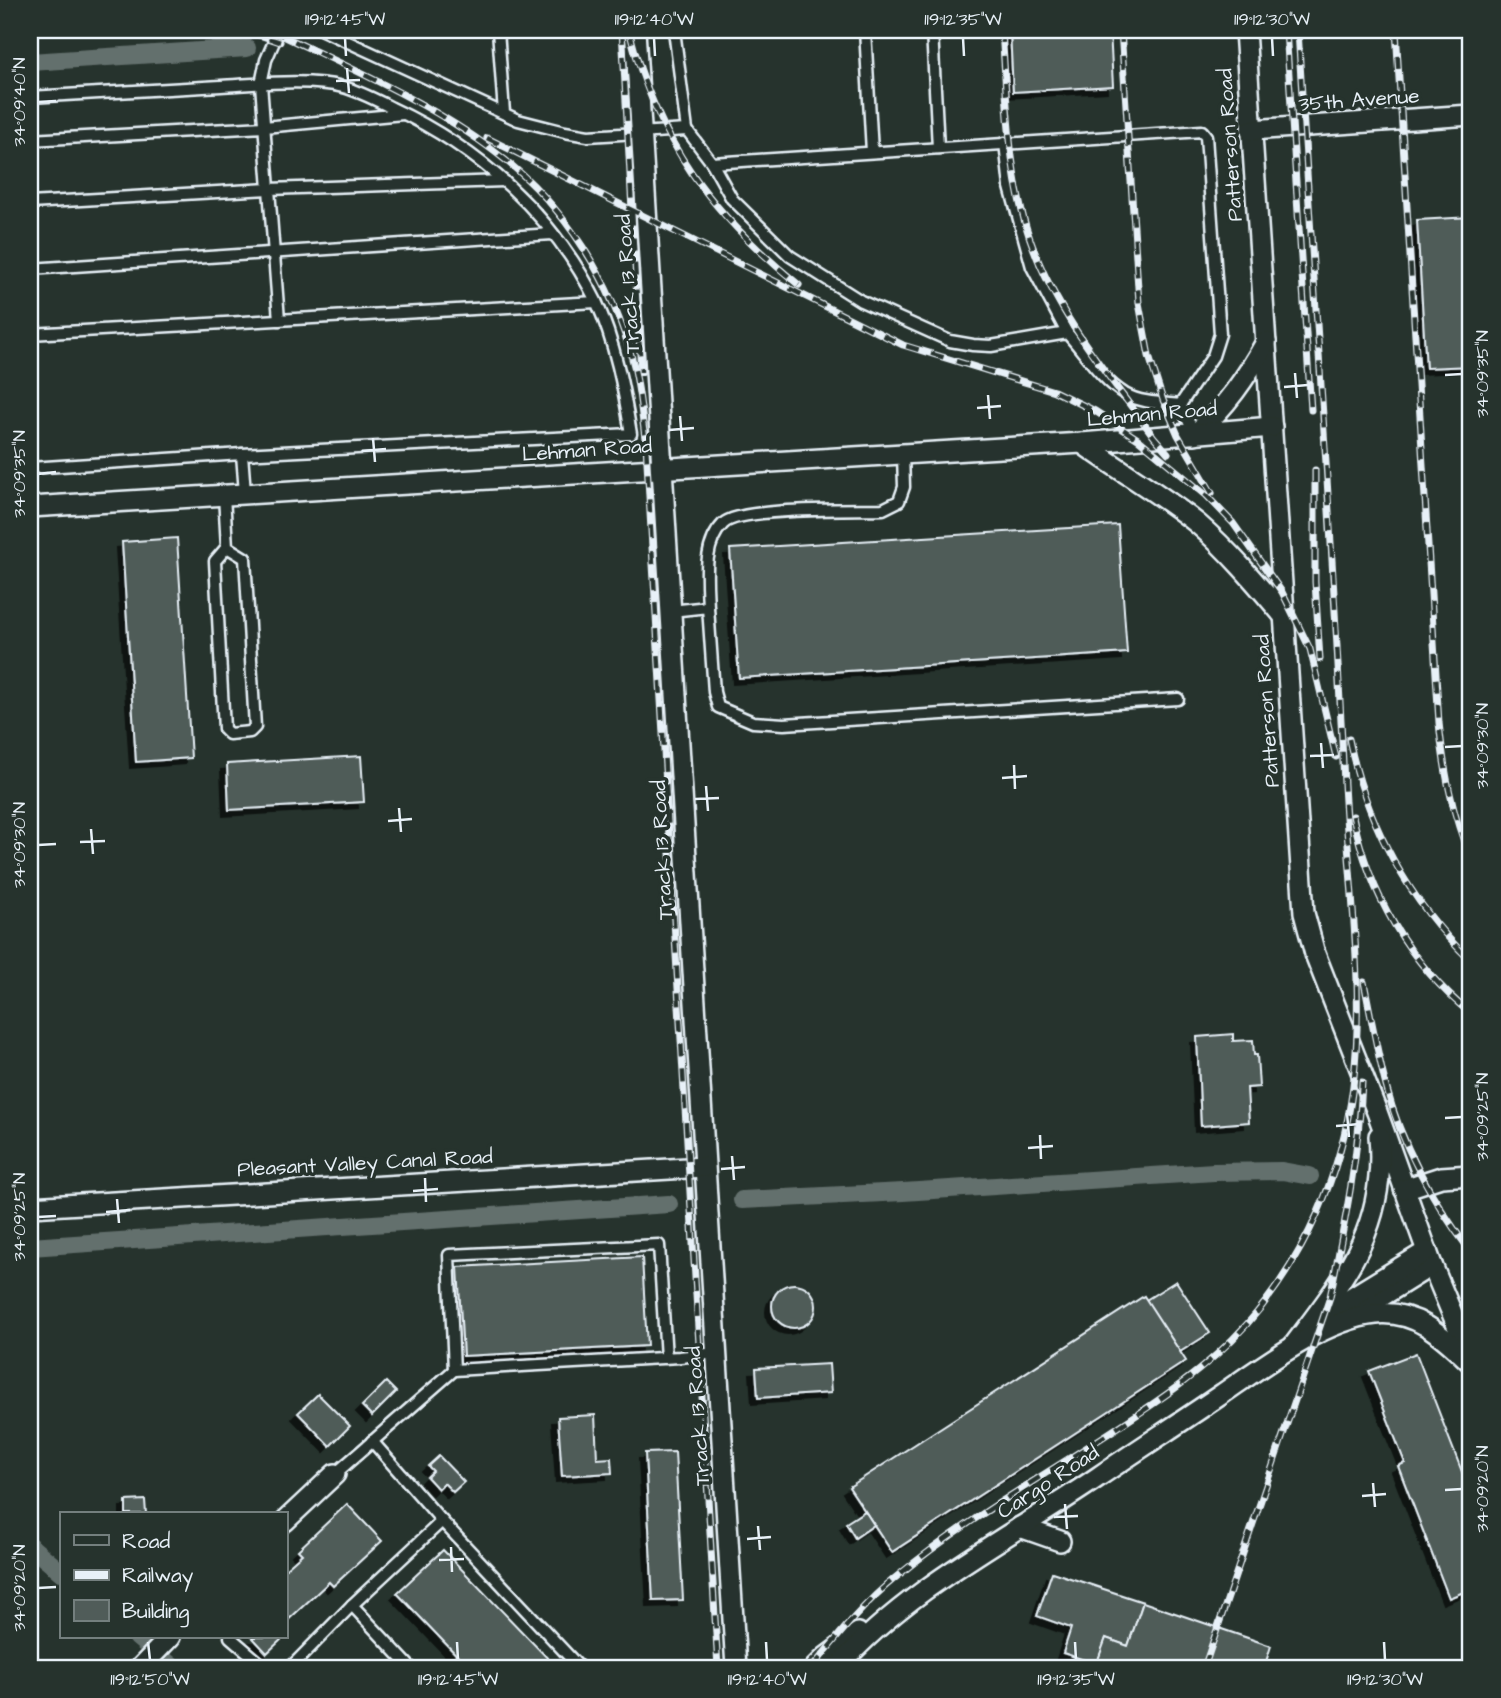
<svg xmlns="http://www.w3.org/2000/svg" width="1501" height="1698" font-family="'Architects Daughter',sans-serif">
<defs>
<filter id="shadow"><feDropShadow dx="-6" dy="6" stdDeviation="0" flood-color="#0009"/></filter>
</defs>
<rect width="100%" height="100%" fill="#26332d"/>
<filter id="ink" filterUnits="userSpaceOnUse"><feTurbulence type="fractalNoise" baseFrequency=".0143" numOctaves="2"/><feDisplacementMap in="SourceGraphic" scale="14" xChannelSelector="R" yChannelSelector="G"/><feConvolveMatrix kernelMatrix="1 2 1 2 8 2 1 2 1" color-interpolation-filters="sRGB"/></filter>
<g filter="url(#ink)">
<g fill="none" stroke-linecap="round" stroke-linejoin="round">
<g stroke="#636f6d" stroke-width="18">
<polyline points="30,62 247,48"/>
<polyline points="742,1200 903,1192 1214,1172 1282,1171 1310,1176"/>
<polyline points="30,1247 669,1204"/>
<polyline points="30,1546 61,1572"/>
<polyline points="137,1637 174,1668"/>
</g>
</g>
<g fill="#505c59" stroke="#e8f1f8" stroke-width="2" filter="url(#shadow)">
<polygon points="1010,30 1110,30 1113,86 1013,92"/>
<polygon points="1471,217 1471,366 1426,368 1417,220"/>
<polygon points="1118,525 1127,653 739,678 730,549"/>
<polygon points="177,538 191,758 136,762 122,542"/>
<polygon points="361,756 364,802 229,810 227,764"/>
<polygon points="1233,1034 1233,1041 1253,1040 1254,1055 1257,1055 1259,1087 1247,1088 1249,1122 1201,1126 1197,1037"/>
<polygon points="642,1257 647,1346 463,1356 458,1267"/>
<polygon points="1176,1281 1210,1333 1180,1352 1146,1300"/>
<circle cx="794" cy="1306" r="22"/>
<polygon points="1144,1296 1186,1361 892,1552 849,1487"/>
<polygon points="1416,1353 1471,1495 1471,1589 1449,1598 1398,1466 1405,1463 1369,1371"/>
<polygon points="829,1364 831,1393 758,1398 756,1368"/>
<polygon points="386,1382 396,1392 372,1416 362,1406"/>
<polygon points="318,1394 350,1426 330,1446 298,1413"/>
<polygon points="595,1415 597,1459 611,1458 612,1473 562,1476 558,1417"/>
<polygon points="675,1452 683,1600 653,1601 645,1453"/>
<polygon points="439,1456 464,1482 453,1492 444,1483 438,1489 427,1477 433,1471 428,1466"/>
<polygon points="145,1500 146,1514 126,1514 126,1501"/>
<polygon points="347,1504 382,1541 333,1586 329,1582 285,1623 285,1569 302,1554 298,1550"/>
<polygon points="865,1511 874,1525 855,1538 846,1523"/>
<polygon points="443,1550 557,1668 469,1668 397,1593"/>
<polygon points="1052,1572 1143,1602 1128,1646 1106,1638 1097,1664 1063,1653 1071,1628 1037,1616"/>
<polygon points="1143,1602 1271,1646 1264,1668 1095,1668 1106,1638 1128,1646"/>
<polygon points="252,1637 284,1637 267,1653"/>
</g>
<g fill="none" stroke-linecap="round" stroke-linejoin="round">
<g stroke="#e8f1f8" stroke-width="15">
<g id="lane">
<polyline points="279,30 266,60 261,84 279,320"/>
<polyline points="322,30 518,120 565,132 588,136 687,130 712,163 1202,131 1206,136 1220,334 1213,356 1180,405"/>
<polyline points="498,30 504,113"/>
<polyline points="674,30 687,130"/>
<polyline points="865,30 872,152"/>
<polyline points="932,30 938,148"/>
<path d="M 30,97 C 93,93 157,90 221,86 C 256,84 310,78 343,87 C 359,91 376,100 392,108 C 478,148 553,214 596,301 C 615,342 624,390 631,434 L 242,454"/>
<polyline points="30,140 264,127 403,114"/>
<polyline points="712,163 732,199 790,256 861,301 950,341 973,345 991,346 1067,333 1032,267 1010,187 1005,143"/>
<polyline points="30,203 269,189 504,181"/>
<polyline points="30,269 552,234"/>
<path d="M 1067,333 C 1085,353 1102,380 1125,394 C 1141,403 1162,403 1180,405 L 1195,434"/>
<polyline points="30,334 596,302"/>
<polyline points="30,468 242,454 245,493"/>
<polyline points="224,495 227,547 215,561 224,729 229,734 250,732 255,727 245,558 227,547"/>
<path d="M 708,607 C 707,581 702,545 723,524 C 739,507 854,510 883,509 L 899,501 L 904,487 L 903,454"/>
<polyline points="671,611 708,607 714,692 718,707 753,722 784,724 1178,699"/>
<polyline points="666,1358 659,1245 449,1255 454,1370 680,1357 717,1353"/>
<polyline points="335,1474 454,1370"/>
<polyline points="442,1521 580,1668"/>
<polyline points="352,1605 411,1668"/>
<polyline points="230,1637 266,1668"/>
<polyline points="285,1668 291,1667 352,1605 442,1521 372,1441"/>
</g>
</g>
<g stroke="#e8f1f8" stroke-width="24">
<g id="street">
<polyline points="635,30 736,1668"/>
<polyline points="1245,30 1304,913 1315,954 1377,1112 1432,1265 1471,1359"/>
<polyline points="1251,130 1471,115"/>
<path d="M 1195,434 C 1226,407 1246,378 1266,342"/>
<path d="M 1082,443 C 1120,471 1161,494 1198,524 C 1229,551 1256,583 1283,615"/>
<polyline points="30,507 1082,443 1272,427"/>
<polyline points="1404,1189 1441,1177 1471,1175"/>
<polyline points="30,1207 704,1167"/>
<polyline points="1355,1313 1432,1265"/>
<polyline points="1321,1316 1427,1251"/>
<path d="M 1294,1345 C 1345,1277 1387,1227 1379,1136"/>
<polyline points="285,1521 335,1474"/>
<polyline points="1020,1527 1060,1541"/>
<polyline points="140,1668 170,1637"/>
<polyline points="815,1668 826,1657 858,1633"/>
<path d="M 837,1668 C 910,1586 1009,1538 1098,1477 C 1139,1449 1181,1422 1222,1394 C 1264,1365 1325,1319 1376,1314 C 1415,1310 1442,1335 1468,1360"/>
</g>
</g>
<use href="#lane" stroke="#26332d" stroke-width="10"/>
<use href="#street" stroke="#26332d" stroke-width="19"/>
<g stroke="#e8f1f8" stroke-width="7">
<g id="rail">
<polyline points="244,30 280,42"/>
<path d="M 271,30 C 345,66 430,102 495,152 C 565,204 613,282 634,366 C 640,392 642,418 646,445 L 718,1668"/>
<polyline points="622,30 641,372"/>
<path d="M 629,30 C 657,141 711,214 799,285"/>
<path d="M 1002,30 C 1007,99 1008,182 1033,247 C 1059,318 1110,377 1154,437 L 1168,453"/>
<polyline points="1121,30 1139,303 1149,356 1163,400 1178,435 1212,493"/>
<polyline points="1286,30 1311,410"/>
<path d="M 1396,30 L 1439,723 C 1444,769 1452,816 1471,859"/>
<polyline points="487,138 903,345 1054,391 1095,411 1138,439 1206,495 1233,523 1282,592 1310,649 1336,757"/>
<polyline points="1315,470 1315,582 1320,659"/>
<path d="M 1349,739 C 1366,823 1409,902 1471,961"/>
<path d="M 1353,816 C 1369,894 1409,963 1471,1014"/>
<path d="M 1364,982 C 1371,1017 1377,1052 1386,1086 C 1402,1147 1433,1202 1471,1252"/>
<path d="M 812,1668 C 838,1636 863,1604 895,1578 C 960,1524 1035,1481 1106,1435 C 1157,1402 1206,1370 1247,1324 C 1305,1259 1342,1173 1353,1086 C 1365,986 1349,885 1344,784 C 1333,533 1313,281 1298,30"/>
<path d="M 1204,1668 L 1330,1297 C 1344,1227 1359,1154 1362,1082"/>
</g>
</g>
<use href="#rail" stroke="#26332d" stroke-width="4.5" stroke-dasharray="13" stroke-linecap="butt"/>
</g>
</g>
<path fill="none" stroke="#e8f1f8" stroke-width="2.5" d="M 345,38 L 346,56M 654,38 L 655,56M 963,38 L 964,56M 1272,38 L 1273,56M 347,68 L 349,93M 336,81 L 360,80M 38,102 L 56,101M 1295,373 L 1297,398M 1445,375 L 1462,374M 1284,387 L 1308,385M 988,395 L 990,419M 977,408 L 1001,406M 680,416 L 682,441M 669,430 L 694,428M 373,438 L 375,462M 362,451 L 386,449M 38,474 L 56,472M 1321,743 L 1323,768M 1445,747 L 1462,746M 1310,756 L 1334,755M 1014,765 L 1015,789M 1002,778 L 1027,776M 706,786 L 708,811M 695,799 L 719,798M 399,808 L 401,832M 388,821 L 412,819M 91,829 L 93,854M 80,842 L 105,841M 38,845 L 56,844M 1347,1113 L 1349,1137M 1445,1118 L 1462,1117M 1336,1126 L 1360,1124M 1040,1135 L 1041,1159M 1028,1148 L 1053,1146M 732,1156 L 734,1180M 721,1169 L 745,1167M 425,1178 L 426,1202M 413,1191 L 438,1189M 117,1199 L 119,1223M 106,1212 L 130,1210M 38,1217 L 56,1216M 1373,1483 L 1375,1507M 1445,1490 L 1462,1489M 1362,1496 L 1386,1494M 1065,1504 L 1067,1529M 1054,1517 L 1078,1516M 758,1526 L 760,1550M 747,1539 L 771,1537M 451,1547 L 452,1572M 439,1560 L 464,1559M 38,1588 L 56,1587M 148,1642 L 150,1660M 457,1642 L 458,1660M 766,1642 L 767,1660M 1075,1642 L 1076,1660M 1384,1642 L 1385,1660"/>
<g text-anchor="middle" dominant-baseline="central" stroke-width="7" stroke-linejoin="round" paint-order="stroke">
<g font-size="21" fill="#e8f1f8" stroke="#26332d">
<text transform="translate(1359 100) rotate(-4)">35th Avenue</text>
<text transform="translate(1230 145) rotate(-94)">Patterson Road</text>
<text transform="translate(628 284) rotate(-94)">Track 13 Road</text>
<text transform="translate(1152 414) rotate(-5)">Lehman Road</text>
<text transform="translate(587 450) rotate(-4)">Lehman Road</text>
<text transform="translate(1267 711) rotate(-94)">Patterson Road</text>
<text transform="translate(662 850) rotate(-93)">Track 13 Road</text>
<text transform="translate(365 1163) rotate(-3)">Pleasant Valley Canal Road</text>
<text transform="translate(698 1416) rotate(-94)">Track 13 Road</text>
<text transform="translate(1048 1482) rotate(-33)">Cargo Road</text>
</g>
</g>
<rect width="1501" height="1698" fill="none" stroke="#26332d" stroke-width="77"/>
<rect x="60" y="1512" width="228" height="126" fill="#26332d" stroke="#747f7e" stroke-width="2"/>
<rect x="74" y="1535" width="35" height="10" fill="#26332d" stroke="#747f7e" stroke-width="2"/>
<text x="122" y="1548" font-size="21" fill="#e8f1f8">Road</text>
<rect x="74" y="1570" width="35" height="10" fill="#e8f1f8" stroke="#747f7e" stroke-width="2"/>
<text x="122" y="1582" font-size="21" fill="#e8f1f8">Railway</text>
<rect x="74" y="1600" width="35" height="21" fill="#505c59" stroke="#747f7e" stroke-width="2"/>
<text x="122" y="1618" font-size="21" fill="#e8f1f8">Building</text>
<rect x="38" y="38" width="1424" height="1622" fill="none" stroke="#e8f1f8" stroke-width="2.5"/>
<g font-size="18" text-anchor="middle" fill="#e8f1f8">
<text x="345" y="25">119°12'45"W</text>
<text x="654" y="25">119°12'40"W</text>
<text x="963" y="25">119°12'35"W</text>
<text x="1272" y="25">119°12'30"W</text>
<text transform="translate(19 102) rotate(-90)" y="6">34°09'40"N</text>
<text transform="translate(1482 374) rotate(-90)" y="6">34°09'35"N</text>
<text transform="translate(19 474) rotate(-90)" y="6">34°09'35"N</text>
<text transform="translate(1482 746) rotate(-90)" y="6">34°09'30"N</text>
<text transform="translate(19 845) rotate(-90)" y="6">34°09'30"N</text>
<text transform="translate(1482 1117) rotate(-90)" y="6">34°09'25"N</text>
<text transform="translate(19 1217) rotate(-90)" y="6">34°09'25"N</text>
<text transform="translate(1482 1489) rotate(-90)" y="6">34°09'20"N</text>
<text transform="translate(19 1588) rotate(-90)" y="6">34°09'20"N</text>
<text x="150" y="1685">119°12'50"W</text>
<text x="458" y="1685">119°12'45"W</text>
<text x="767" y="1685">119°12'40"W</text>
<text x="1076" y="1685">119°12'35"W</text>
<text x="1385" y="1685">119°12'30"W</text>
</g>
</svg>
